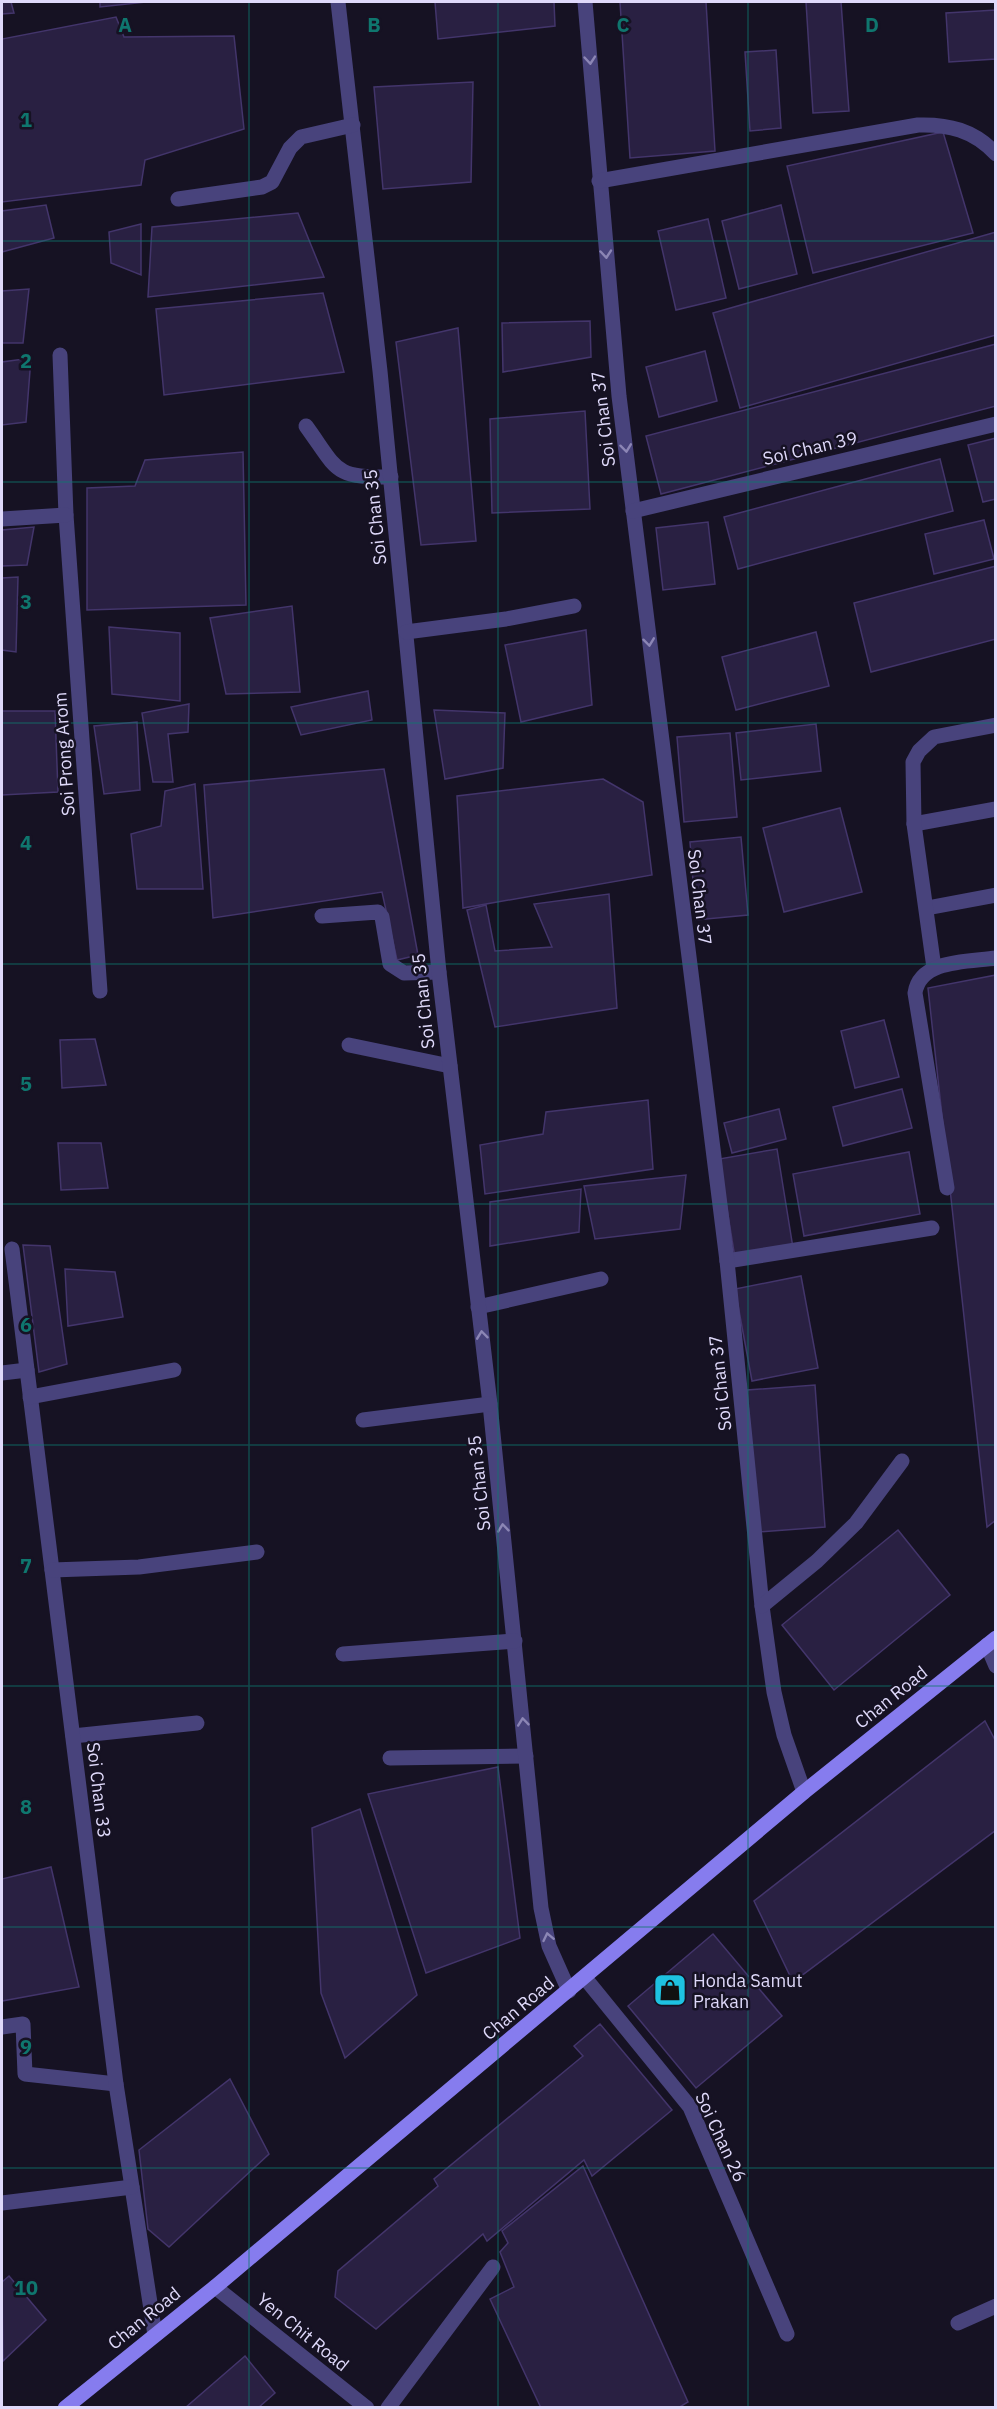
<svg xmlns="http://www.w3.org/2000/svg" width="997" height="2409" font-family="'IBM Plex Sans',sans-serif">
<rect width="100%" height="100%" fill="#161223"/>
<g fill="#292042" stroke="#43356b" stroke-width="1.5">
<polygon points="2,2 11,2 14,13 2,14"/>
<polygon points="100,2 146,2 100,7"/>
<polygon points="435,2 554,2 555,26 438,39"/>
<polygon points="620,2 706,2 715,151 630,158"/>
<polygon points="806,2 841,2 849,111 813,113"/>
<polygon points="996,10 996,59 949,62 946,13"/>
<polygon points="116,17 124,37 234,36 244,129 145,160 141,185 2,202 2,39"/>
<polygon points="776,50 781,128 750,131 745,52"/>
<polygon points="473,82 471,182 383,189 374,87"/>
<polygon points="943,132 973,233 813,273 787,166"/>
<polygon points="46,205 54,238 2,252 2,211"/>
<polygon points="781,205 797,274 739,289 722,221"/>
<polygon points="298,213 324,277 148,297 152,227"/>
<polygon points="708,219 726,298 676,310 658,231"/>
<polygon points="141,224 141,275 111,263 109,232"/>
<polygon points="996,232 996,335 740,408 713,313"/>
<polygon points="29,289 23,343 2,343 2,291"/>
<polygon points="323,293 344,372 164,395 156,309"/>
<polygon points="590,321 591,357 503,372 502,323"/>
<polygon points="458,328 476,541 421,545 396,342"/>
<polygon points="996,344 996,406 661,494 646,436"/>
<polygon points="705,351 717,401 659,417 646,367"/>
<polygon points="31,358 26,422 2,425 2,362"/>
<polygon points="585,411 590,509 492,513 490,419"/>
<polygon points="996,438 996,499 983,502 968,445"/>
<polygon points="243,452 246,605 87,610 87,488 135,486 145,460"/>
<polygon points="940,459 953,511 738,569 724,517"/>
<polygon points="984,520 994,559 934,574 925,534"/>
<polygon points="708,522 715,584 663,590 656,528"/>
<polygon points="34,527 27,565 2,566 2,530"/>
<polygon points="996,566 996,639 871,672 854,603"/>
<polygon points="18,577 16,652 2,650 2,578"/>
<polygon points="292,606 300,692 226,694 210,618"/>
<polygon points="109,627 180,633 180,701 112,694"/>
<polygon points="586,630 592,705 521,722 505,645"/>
<polygon points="816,632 829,686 736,710 722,657"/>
<polygon points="368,691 372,720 301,735 291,707"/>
<polygon points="189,704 188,732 168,734 173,782 153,782 142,713"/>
<polygon points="434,710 505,713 503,768 445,779"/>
<polygon points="2,711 55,711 58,792 2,795"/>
<polygon points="137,722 140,790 104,794 94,726"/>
<polygon points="816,724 821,771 741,780 736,733"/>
<polygon points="730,733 737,817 684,822 677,737"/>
<polygon points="384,769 418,955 397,960 382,892 213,918 204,785"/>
<polygon points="603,779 643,802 652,875 463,908 457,796"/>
<polygon points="195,784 203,889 137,889 131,834 161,826 165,791"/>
<polygon points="840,808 862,892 784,912 763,828"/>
<polygon points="741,837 748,915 696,920 690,842"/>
<polygon points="609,894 617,1008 495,1027 467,910 486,905 495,951 552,947 534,904"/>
<polygon points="996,975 996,1520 987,1527 928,988"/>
<polygon points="884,1020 899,1077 855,1088 841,1031"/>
<polygon points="95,1039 106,1085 62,1088 60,1040"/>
<polygon points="902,1089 912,1128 843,1146 833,1107"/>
<polygon points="648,1100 653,1169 485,1194 480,1145 543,1134 546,1112"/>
<polygon points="779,1109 786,1139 732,1153 724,1123"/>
<polygon points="58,1143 101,1143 108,1188 61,1190"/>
<polygon points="777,1149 793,1248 735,1258 719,1159"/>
<polygon points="909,1152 920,1214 804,1236 793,1174"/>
<polygon points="686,1175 680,1229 595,1239 584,1186"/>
<polygon points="581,1189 579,1232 490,1246 490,1202"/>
<polygon points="23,1245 50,1246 67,1364 39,1372"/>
<polygon points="65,1269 115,1272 123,1317 68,1326"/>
<polygon points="801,1276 818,1368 752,1381 735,1289"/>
<polygon points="815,1385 825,1527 758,1532 747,1390"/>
<polygon points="898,1530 950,1595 834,1690 782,1625"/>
<polygon points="985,1721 996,1742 996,1830 793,1982 754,1901"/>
<polygon points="498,1767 520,1938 426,1973 368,1794"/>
<polygon points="360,1809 417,1995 345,2058 321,1993 312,1828"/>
<polygon points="51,1867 79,1987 2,2001 2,1879"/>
<polygon points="713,1934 782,2016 696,2088 628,2006"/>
<polygon points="600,2024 672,2110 592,2176 584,2160 487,2241 483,2234 376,2329 335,2297 338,2271 438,2186 434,2179 583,2056 574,2046"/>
<polygon points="230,2079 269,2154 169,2247 148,2229 139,2150"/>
<polygon points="583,2166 688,2402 678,2408 541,2408 490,2299 514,2287 500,2252 508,2243 502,2231"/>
<polygon points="9,2276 46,2320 3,2361 2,2282"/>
<polygon points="245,2356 275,2393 258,2408 185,2408"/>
</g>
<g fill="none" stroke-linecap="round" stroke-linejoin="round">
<g stroke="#48437c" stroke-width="15">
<path d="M 306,426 C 338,470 333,478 391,477"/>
<polyline points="914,824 996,809"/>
<polyline points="927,908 996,895"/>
<polyline points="322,916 378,912 382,917 390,964 404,973 439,972"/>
<polyline points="934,968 914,824 913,762 919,751 934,737 996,725"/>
<polyline points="349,1045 450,1066"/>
<path d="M 947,1188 L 915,993 C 920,959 969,962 996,958"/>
<polyline points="727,1261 932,1228"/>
<polyline points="478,1307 601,1279"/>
<polyline points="2,1373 27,1370"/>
<polyline points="73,1736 197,1723"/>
<polyline points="390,1758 526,1756"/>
<polyline points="2,2027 23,2024 25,2074 116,2084"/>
<polyline points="388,2408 493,2267"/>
</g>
<g stroke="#48437c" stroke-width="15">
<polyline points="338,2 380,371 439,972 490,1404 541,1908 549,1946 569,1991"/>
<polyline points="585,2 619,396 727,1261 762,1606 774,1692 784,1735 804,1792"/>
<path d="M 599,181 L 918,125 C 948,124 974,130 996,154"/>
<polyline points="178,199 262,187 272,182 290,148 301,137 353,125"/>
<polyline points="60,355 66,515 100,991"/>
<polyline points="633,511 996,424"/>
<polyline points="2,519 66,515"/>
<polyline points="406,632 506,619 574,606"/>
<polyline points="12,1249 116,2084 155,2335"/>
<polyline points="30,1397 174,1370"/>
<polyline points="363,1420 490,1404"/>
<polyline points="52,1570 139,1567 257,1552"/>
<polyline points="762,1606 817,1561 856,1523 902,1461"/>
<polyline points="987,1645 996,1666"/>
<polyline points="343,1654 515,1641"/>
<polyline points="585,1978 690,2107 787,2334"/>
<polyline points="2,2203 132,2187"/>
<polyline points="958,2323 996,2306"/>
</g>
<polyline stroke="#48437c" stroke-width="15" points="215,2287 367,2408"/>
<polyline stroke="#867cee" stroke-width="15" points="65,2408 215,2287 804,1792 996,1638"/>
</g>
<defs><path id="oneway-chevron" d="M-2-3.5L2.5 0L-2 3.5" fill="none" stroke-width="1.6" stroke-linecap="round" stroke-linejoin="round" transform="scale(1.5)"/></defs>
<g stroke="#8c86b5">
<use href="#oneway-chevron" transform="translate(590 60) rotate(85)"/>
<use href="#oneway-chevron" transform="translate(606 254) rotate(85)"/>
<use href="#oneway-chevron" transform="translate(626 448) rotate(83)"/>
<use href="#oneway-chevron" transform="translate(649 642) rotate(83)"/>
<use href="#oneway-chevron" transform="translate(482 1335) rotate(-97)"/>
<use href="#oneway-chevron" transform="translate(503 1528) rotate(-96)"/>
<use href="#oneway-chevron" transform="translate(523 1722) rotate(-96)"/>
<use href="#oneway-chevron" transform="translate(548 1937) rotate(-102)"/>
</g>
<path fill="none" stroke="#0f766e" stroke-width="1.5" stroke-opacity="0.55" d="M 249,2 L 249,2408M 498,2 L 498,2408M 748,2 L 748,2408M 2,241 L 996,241M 2,482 L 996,482M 2,723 L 996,723M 2,964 L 996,964M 2,1204 L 996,1204M 2,1445 L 996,1445M 2,1686 L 996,1686M 2,1927 L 996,1927M 2,2168 L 996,2168"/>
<defs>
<g id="shop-square" transform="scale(1.725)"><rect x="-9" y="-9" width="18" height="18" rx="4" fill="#1ec2e1" stroke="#161223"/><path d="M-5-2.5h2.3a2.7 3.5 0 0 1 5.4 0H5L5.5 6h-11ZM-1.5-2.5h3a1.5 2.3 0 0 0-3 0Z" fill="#111"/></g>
</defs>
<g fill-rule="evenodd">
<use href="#shop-square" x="670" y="1990"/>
</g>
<g text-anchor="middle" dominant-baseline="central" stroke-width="5" stroke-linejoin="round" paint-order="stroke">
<g font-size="18" fill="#dfd9fa" stroke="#161223">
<text transform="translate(603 419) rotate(-97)">Soi Chan 37</text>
<text transform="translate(810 448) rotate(-13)">Soi Chan 39</text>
<text transform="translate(375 517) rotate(-96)">Soi Chan 35</text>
<text transform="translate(64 754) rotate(-94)">Soi Prong Arom</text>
<text transform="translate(700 897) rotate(83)">Soi Chan 37</text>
<text transform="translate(423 1001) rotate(-96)">Soi Chan 35</text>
<text transform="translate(720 1383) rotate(-96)">Soi Chan 37</text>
<text transform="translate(479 1483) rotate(-96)">Soi Chan 35</text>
<text transform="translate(891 1697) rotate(-39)">Chan Road</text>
<text transform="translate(99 1790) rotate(83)">Soi Chan 33</text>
<text transform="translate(518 2008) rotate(-40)">Chan Road</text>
<text transform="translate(721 2137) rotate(65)">Soi Chan 26</text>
<text transform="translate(144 2318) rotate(-39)">Chan Road</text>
<text transform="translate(303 2332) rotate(39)">Yen Chit Road</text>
</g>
<g font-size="18" fill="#dfd9fa" stroke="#161223" text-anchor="start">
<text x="693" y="1980">Honda Samut<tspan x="693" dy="21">Prakan</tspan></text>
</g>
</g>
<g font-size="20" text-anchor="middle" font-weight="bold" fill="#0f766e" stroke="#161223" stroke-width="5" stroke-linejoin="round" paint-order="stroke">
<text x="125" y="32">A</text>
<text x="374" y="32">B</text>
<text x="623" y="32">C</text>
<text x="872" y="32">D</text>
<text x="26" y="127">1</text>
<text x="26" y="368">2</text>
<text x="26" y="609">3</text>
<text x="26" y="850">4</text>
<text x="26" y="1091">5</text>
<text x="26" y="1332">6</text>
<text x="26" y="1573">7</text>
<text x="26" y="1814">8</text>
<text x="26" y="2054">9</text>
<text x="26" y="2295">10</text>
</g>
<rect width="997" height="2409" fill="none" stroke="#dfd9fa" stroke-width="6"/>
</svg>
